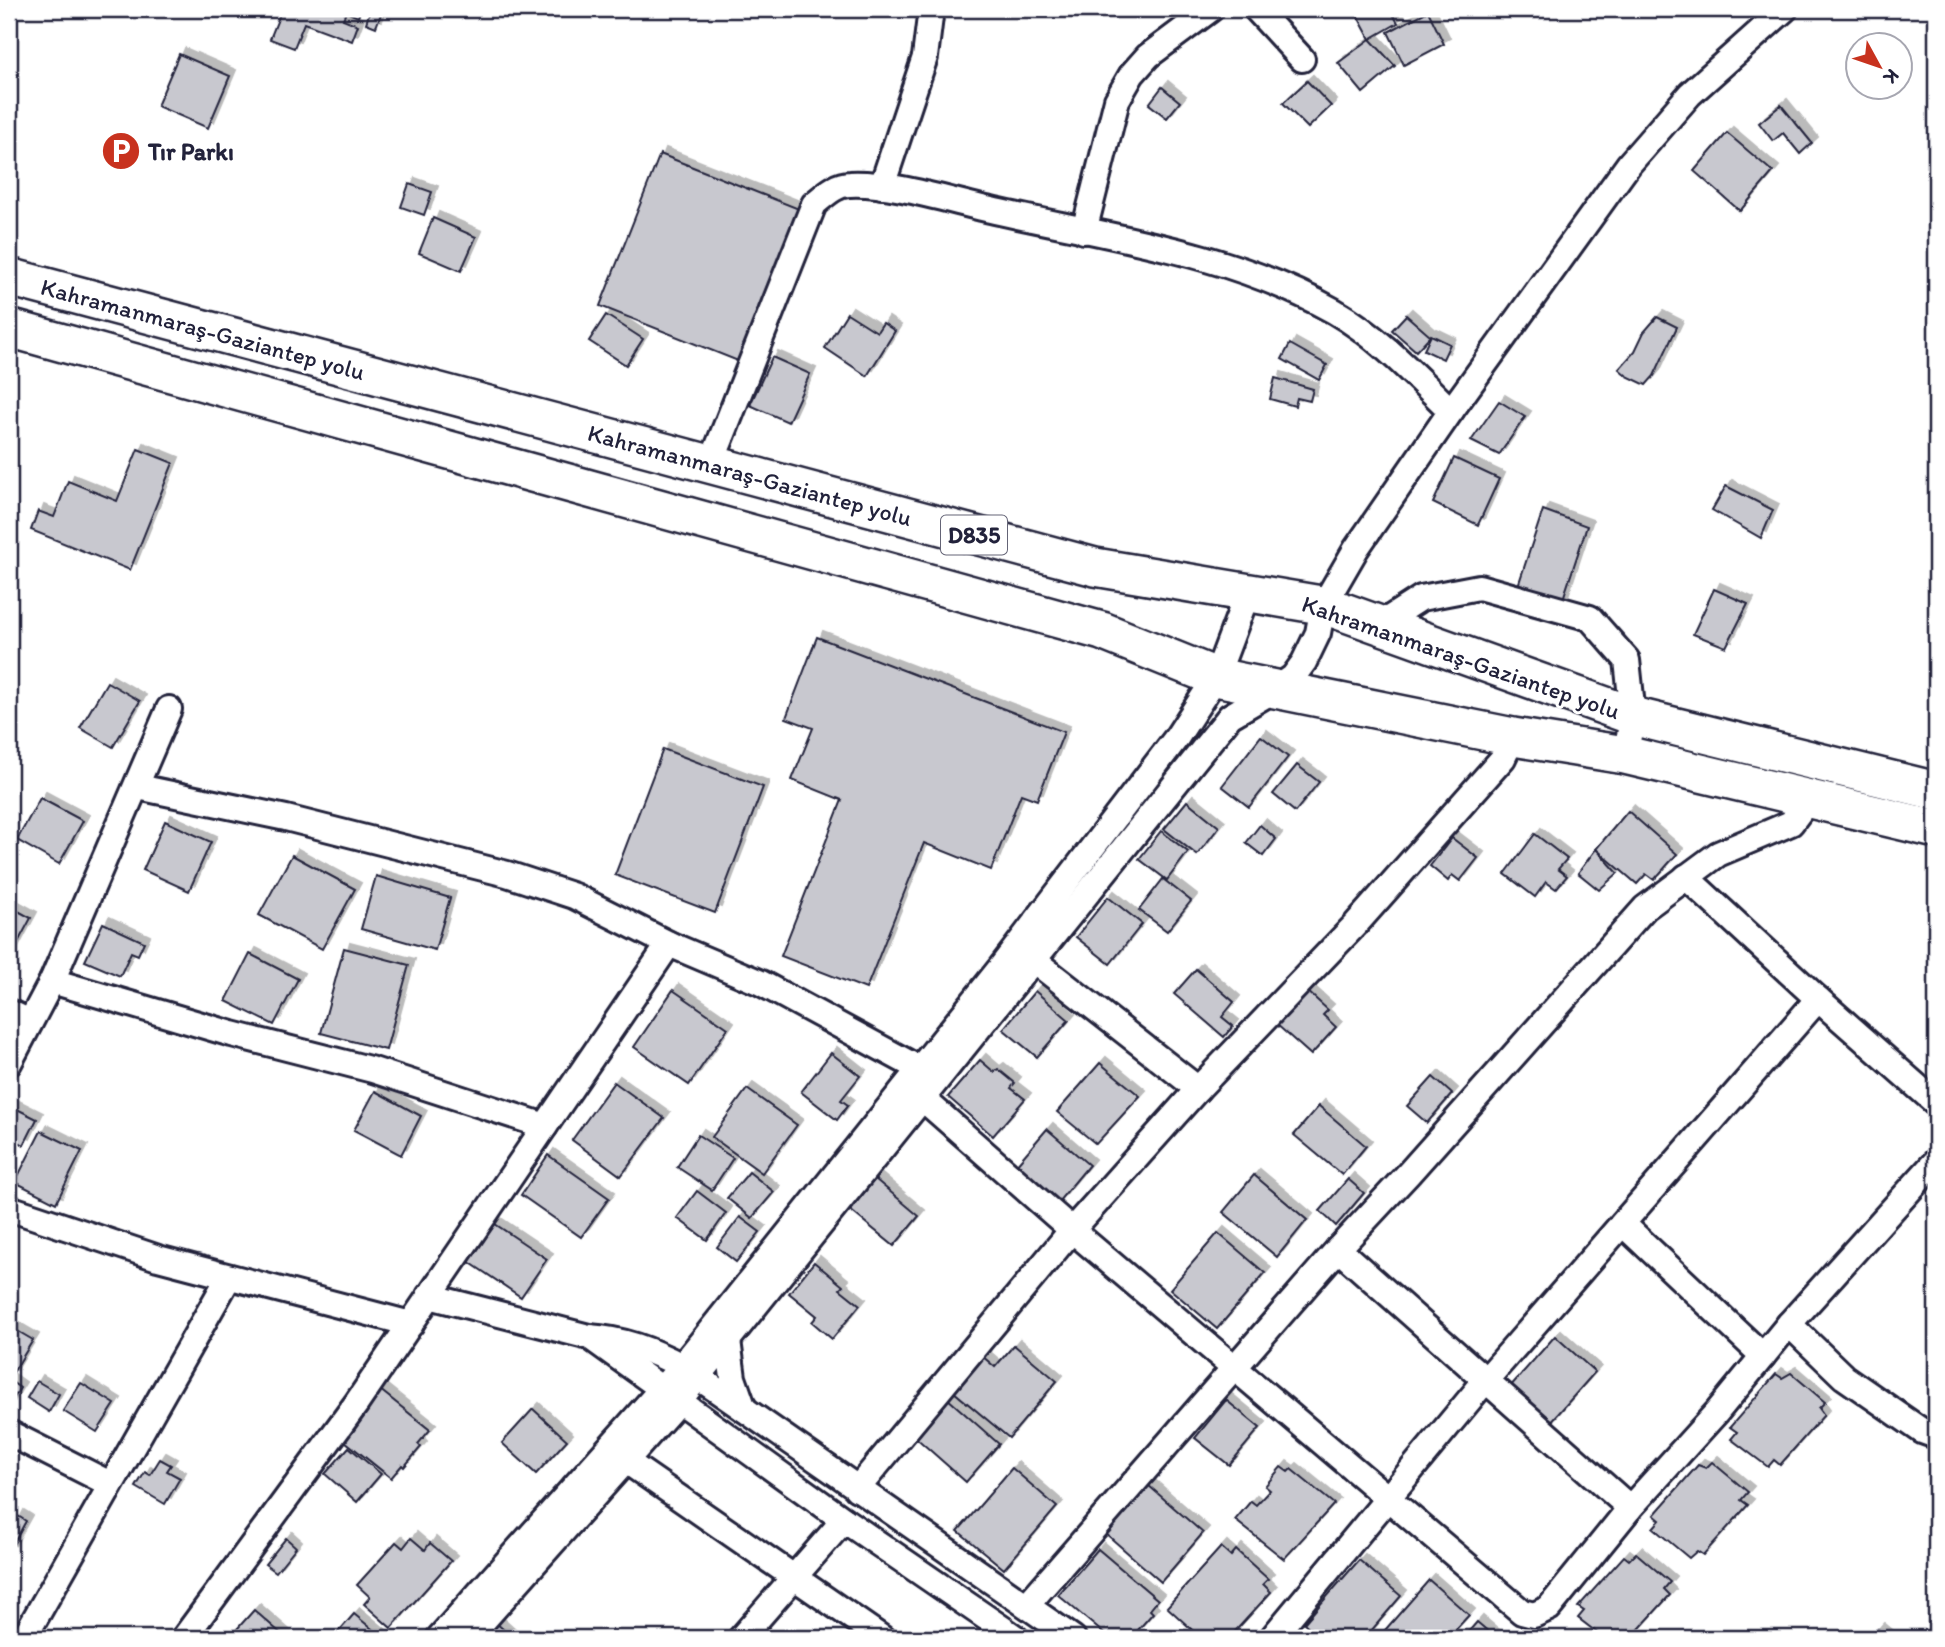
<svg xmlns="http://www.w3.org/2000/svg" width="1945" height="1647" font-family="Itim,sans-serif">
<defs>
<filter id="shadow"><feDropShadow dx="6" dy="-6" stdDeviation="0" flood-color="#0004"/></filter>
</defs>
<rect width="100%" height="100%" fill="#fff"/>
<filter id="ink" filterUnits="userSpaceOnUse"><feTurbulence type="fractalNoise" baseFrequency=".0143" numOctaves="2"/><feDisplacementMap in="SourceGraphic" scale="14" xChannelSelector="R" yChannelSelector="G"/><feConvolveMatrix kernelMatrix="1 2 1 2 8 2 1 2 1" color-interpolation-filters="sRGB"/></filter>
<g filter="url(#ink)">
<g fill="#c8c8cf" stroke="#22223b" stroke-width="2" filter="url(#shadow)">
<polygon points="282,9 361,9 358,17 346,12 343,19 358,25 352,41 304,23 294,48 270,39"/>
<polygon points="1364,9 1390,9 1398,23 1370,39 1356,13"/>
<polygon points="370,11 381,14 376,27 366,23"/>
<polygon points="1428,11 1444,44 1404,65 1388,32"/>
<polygon points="1370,39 1395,66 1363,93 1338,63"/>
<polygon points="179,54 230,76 208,128 157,106"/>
<polygon points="1307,81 1331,106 1308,128 1283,103"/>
<polygon points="1162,87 1180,102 1167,118 1149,104"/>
<polygon points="1781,105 1812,143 1800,154 1783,133 1773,141 1759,123"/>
<polygon points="1727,133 1773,172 1740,211 1694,171"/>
<polygon points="660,154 799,209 738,361 600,306"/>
<polygon points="409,184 432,192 424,215 401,207"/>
<polygon points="433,218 476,237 461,271 419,253"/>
<polygon points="847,313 877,332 883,323 895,331 867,376 825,348"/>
<polygon points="606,315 643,339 626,365 589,341"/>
<polygon points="1406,315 1430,336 1416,351 1392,330"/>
<polygon points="1657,317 1677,327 1654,376 1646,385 1627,376 1619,369 1635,351 1644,332"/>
<polygon points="1431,335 1450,344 1443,359 1424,350"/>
<polygon points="1290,344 1327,365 1319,380 1282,359"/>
<polygon points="772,357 810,374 788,422 750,405"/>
<polygon points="1275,378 1313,389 1310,401 1297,398 1295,406 1270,399"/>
<polygon points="1499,401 1525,417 1499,455 1471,441"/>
<polygon points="138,449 173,463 130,570 31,530 38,511 54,517 68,481 117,501"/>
<polygon points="1454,458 1499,479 1478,525 1433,503"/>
<polygon points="1726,486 1773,510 1761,538 1712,510"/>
<polygon points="1543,510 1587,526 1562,602 1518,586"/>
<polygon points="1714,589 1748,604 1726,647 1693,634"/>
<polygon points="817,637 1064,732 1037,800 1021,794 991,870 924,843 866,989 781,956 842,800 792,780 813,728 786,718"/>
<polygon points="107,682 140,701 113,747 80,728"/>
<polygon points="1261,736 1288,757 1249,807 1222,786"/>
<polygon points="663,749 763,787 715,913 615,875"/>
<polygon points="1297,765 1319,782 1295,812 1273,794"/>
<polygon points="40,798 83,821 59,864 17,840"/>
<polygon points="1187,801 1219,827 1197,855 1164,829"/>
<polygon points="1628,811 1677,854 1654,880 1646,874 1637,884 1596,849"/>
<polygon points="165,821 211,842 189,891 143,870"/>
<polygon points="1260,825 1276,839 1263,856 1246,843"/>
<polygon points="1161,831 1188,852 1167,880 1139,859"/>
<polygon points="1535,834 1567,859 1558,869 1567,876 1556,889 1546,882 1535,897 1505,874"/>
<polygon points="1452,838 1478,858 1460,881 1452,875 1448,881 1430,866"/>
<polygon points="1596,849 1618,873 1599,890 1578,873"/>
<polygon points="292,855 355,889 322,949 259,915"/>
<polygon points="376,876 450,898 435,950 361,929"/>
<polygon points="1163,879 1191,901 1167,931 1139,910"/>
<polygon points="1108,897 1142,924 1110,964 1076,937"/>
<polygon points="9,906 31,918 9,959"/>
<polygon points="103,923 144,942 138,955 131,952 120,976 85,961"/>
<polygon points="344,948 409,965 386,1050 321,1033"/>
<polygon points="250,954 298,979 274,1025 226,1001"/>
<polygon points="1196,969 1234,1002 1222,1017 1233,1026 1224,1037 1174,994"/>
<polygon points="673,990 728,1028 689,1085 634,1047"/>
<polygon points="1306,990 1328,1010 1323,1015 1336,1027 1311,1055 1276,1024"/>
<polygon points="1035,991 1069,1020 1037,1057 1003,1029"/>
<polygon points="831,1053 860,1076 841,1100 848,1105 837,1120 801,1092"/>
<polygon points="980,1060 994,1072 998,1069 1015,1083 1011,1088 1025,1099 993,1136 948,1097"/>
<polygon points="1100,1063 1140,1096 1096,1144 1057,1112"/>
<polygon points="1433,1077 1452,1094 1427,1123 1407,1106"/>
<polygon points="614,1082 664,1118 621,1176 572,1140"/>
<polygon points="747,1089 797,1125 762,1173 712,1137"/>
<polygon points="375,1091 421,1116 401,1155 354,1130"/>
<polygon points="9,1105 37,1119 24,1145 9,1137"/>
<polygon points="1319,1106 1366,1146 1342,1175 1294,1135"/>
<polygon points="1047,1129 1089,1165 1059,1201 1016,1165"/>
<polygon points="41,1131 82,1151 56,1203 15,1182"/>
<polygon points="698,1135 733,1158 712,1190 677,1167"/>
<polygon points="548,1155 609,1198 581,1237 521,1195"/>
<polygon points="749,1172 774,1192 752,1218 727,1198"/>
<polygon points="1254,1175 1307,1220 1277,1257 1223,1212"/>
<polygon points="875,1179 919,1216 894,1246 850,1210"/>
<polygon points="1348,1179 1364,1193 1336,1226 1320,1211"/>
<polygon points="697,1191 726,1213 707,1240 677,1218"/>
<polygon points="740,1217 760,1232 736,1262 717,1247"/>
<polygon points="495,1224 547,1259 521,1297 469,1262"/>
<polygon points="1218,1233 1265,1273 1217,1329 1170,1289"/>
<polygon points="814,1262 843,1286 840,1289 860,1305 832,1339 812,1322 817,1316 789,1293"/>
<polygon points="9,1326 33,1340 11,1376 9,1375"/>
<polygon points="1555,1336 1595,1372 1550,1423 1509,1388"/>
<polygon points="1014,1345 1057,1381 1009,1438 953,1391 982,1356 995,1367"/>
<polygon points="1791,1373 1825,1402 1819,1408 1824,1415 1780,1465 1774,1460 1768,1467 1731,1439 1737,1432 1730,1427 1776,1374 1782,1378"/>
<polygon points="9,1380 20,1388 9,1406"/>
<polygon points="37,1381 59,1394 49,1412 27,1398"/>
<polygon points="81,1383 115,1404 97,1432 63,1411"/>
<polygon points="379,1389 430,1430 418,1444 421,1447 404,1467 402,1465 391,1478 340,1437"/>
<polygon points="947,1398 999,1444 966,1482 914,1436"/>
<polygon points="1226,1400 1260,1428 1229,1465 1195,1438"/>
<polygon points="533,1409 567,1440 536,1474 502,1443"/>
<polygon points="349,1447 381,1474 357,1502 325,1474"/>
<polygon points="160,1459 171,1465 167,1471 180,1478 165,1504 136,1487 145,1472 150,1475"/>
<polygon points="1712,1462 1748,1492 1741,1500 1748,1505 1703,1555 1697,1551 1689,1558 1653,1528 1660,1520 1654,1515 1698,1465 1706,1468"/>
<polygon points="1281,1467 1288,1472 1291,1469 1334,1504 1284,1559 1235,1520 1251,1501 1256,1505 1270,1490 1265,1486"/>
<polygon points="1012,1468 1057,1507 1004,1569 958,1531"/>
<polygon points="1148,1485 1203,1533 1161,1582 1105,1533"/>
<polygon points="18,1516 26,1521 9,1552 9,1534"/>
<polygon points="286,1538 296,1547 276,1572 265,1564"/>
<polygon points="411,1538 425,1550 430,1543 451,1561 391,1628 364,1604 370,1597 357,1585 396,1542 403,1548"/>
<polygon points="1221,1547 1231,1556 1236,1550 1268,1579 1263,1584 1271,1592 1229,1638 1201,1638 1167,1607"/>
<polygon points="1098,1549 1158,1600 1150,1610 1153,1613 1131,1638 1109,1638 1058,1595"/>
<polygon points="1636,1553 1670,1582 1664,1589 1670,1595 1631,1638 1604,1638 1578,1618 1584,1611 1578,1607 1624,1556 1629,1560"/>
<polygon points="1359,1560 1401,1596 1365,1638 1321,1638 1304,1623"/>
<polygon points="1429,1580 1469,1615 1448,1638 1378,1638"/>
<polygon points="254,1610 286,1638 229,1638"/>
<polygon points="354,1614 383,1638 333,1638"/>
<polygon points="495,1622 513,1638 480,1638"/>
<polygon points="1477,1622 1496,1638 1463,1638"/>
<polygon points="1878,1629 1889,1638 1870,1638"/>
</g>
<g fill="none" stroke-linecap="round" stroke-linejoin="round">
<g stroke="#22223b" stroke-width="30">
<g id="minor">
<polyline points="1256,9 1302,59"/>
<polyline points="882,186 925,57 931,9"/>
<polyline points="1084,231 1117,100 1132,74 1148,56 1211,9"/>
<path d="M 711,464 L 814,204 C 824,196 835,184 850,184 C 892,182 953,202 995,211 C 1111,237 1229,252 1334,311 C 1379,337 1414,375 1451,411"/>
<polyline points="1379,625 1421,598 1479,587 1590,618 1627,660 1633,716 1625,755"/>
<polyline points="138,787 286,818 507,874 574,896 669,944 761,983 918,1068"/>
<polyline points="1686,877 1818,999 1936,1103"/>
<polyline points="1032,959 1198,1089"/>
<polyline points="52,981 232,1034 373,1070 545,1126"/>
<polyline points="9,1012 30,1022"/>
<polyline points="9,1063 52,981 169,709"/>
<polyline points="922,1098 1072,1230 1522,1612 1534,1615 1549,1608 1630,1508 1717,1412 1789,1324 1936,1161"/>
<polyline points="9,1208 158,1258 411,1324"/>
<polyline points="1623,1224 1763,1356"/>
<polyline points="1338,1249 1630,1508"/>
<path d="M 429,1296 L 589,1337 C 623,1339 651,1350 682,1366 L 1073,1638"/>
<polyline points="1789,1324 1844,1377 1922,1431 1936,1436"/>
<polyline points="590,1337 844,1520 1016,1638"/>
<polyline points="728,1340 733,1378 744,1409"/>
<polyline points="9,1433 110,1484"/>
<polyline points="626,1461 882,1638"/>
<polyline points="857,1489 1072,1230 1198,1089 1356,924 1503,758 1513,737"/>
<polyline points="1027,1605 1338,1249 1409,1173 1645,908 1718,854 1791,823 1809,799"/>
<polyline points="24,1638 229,1277"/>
<polyline points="184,1638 356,1404 669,944"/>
<polyline points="439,1638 682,1366 1001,967 1177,737 1216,677 1248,592"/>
<polyline points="468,1638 678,1402 1230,716 1276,689 1293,677 1304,662 1318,633 1323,606 1356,549 1451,411 1629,164 1690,94 1785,9"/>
<polyline points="741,1638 844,1520"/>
<polyline points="1272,1638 1485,1381 1818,999"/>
</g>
</g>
<g stroke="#22223b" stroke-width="42">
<g id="highway">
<polyline points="9,277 1095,567 1327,606 1636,717 1936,791"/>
<polyline points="9,328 1102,631 1216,677 1513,737 1625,755 1936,829"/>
</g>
</g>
<use href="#minor" stroke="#fff" stroke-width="24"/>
<use href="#highway" stroke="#fff" stroke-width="37"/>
</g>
</g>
<defs>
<g id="parking-disc" transform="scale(2.0125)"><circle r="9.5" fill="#c8321e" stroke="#fff"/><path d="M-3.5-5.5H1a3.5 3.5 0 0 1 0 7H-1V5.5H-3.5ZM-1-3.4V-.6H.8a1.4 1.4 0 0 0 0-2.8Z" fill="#fff"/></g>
</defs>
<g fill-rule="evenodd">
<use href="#parking-disc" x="121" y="151"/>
</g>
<g text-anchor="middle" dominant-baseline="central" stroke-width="6" stroke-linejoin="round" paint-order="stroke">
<rect fill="#fff" stroke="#646476" stroke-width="2" x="941" y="515.5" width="66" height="39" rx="5"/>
<g font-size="23" font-weight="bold" fill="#22223b">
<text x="974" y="535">D835</text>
</g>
<g font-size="24" font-weight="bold" fill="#22223b" stroke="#fff" text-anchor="start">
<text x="148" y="151">Tır Parkı</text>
</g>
<g font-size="24" fill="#22223b" stroke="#fff">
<text transform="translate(203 329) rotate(15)">Kahramanmaraş-Gaziantep yolu</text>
<text transform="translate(750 475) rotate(15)">Kahramanmaraş-Gaziantep yolu</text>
<text transform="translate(1461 657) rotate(19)">Kahramanmaraş-Gaziantep yolu</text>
</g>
</g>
<rect width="1945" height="1647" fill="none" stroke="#fff" stroke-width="35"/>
<rect x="18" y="18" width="1910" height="1612" fill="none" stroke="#22223b" stroke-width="2.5" filter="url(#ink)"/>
<g transform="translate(1879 66) rotate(130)"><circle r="33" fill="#ffffff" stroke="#a7a7b1" stroke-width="2"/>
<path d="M0-5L12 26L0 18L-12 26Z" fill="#c8321e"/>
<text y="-10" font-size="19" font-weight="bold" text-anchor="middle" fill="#22223b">K</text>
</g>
</svg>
